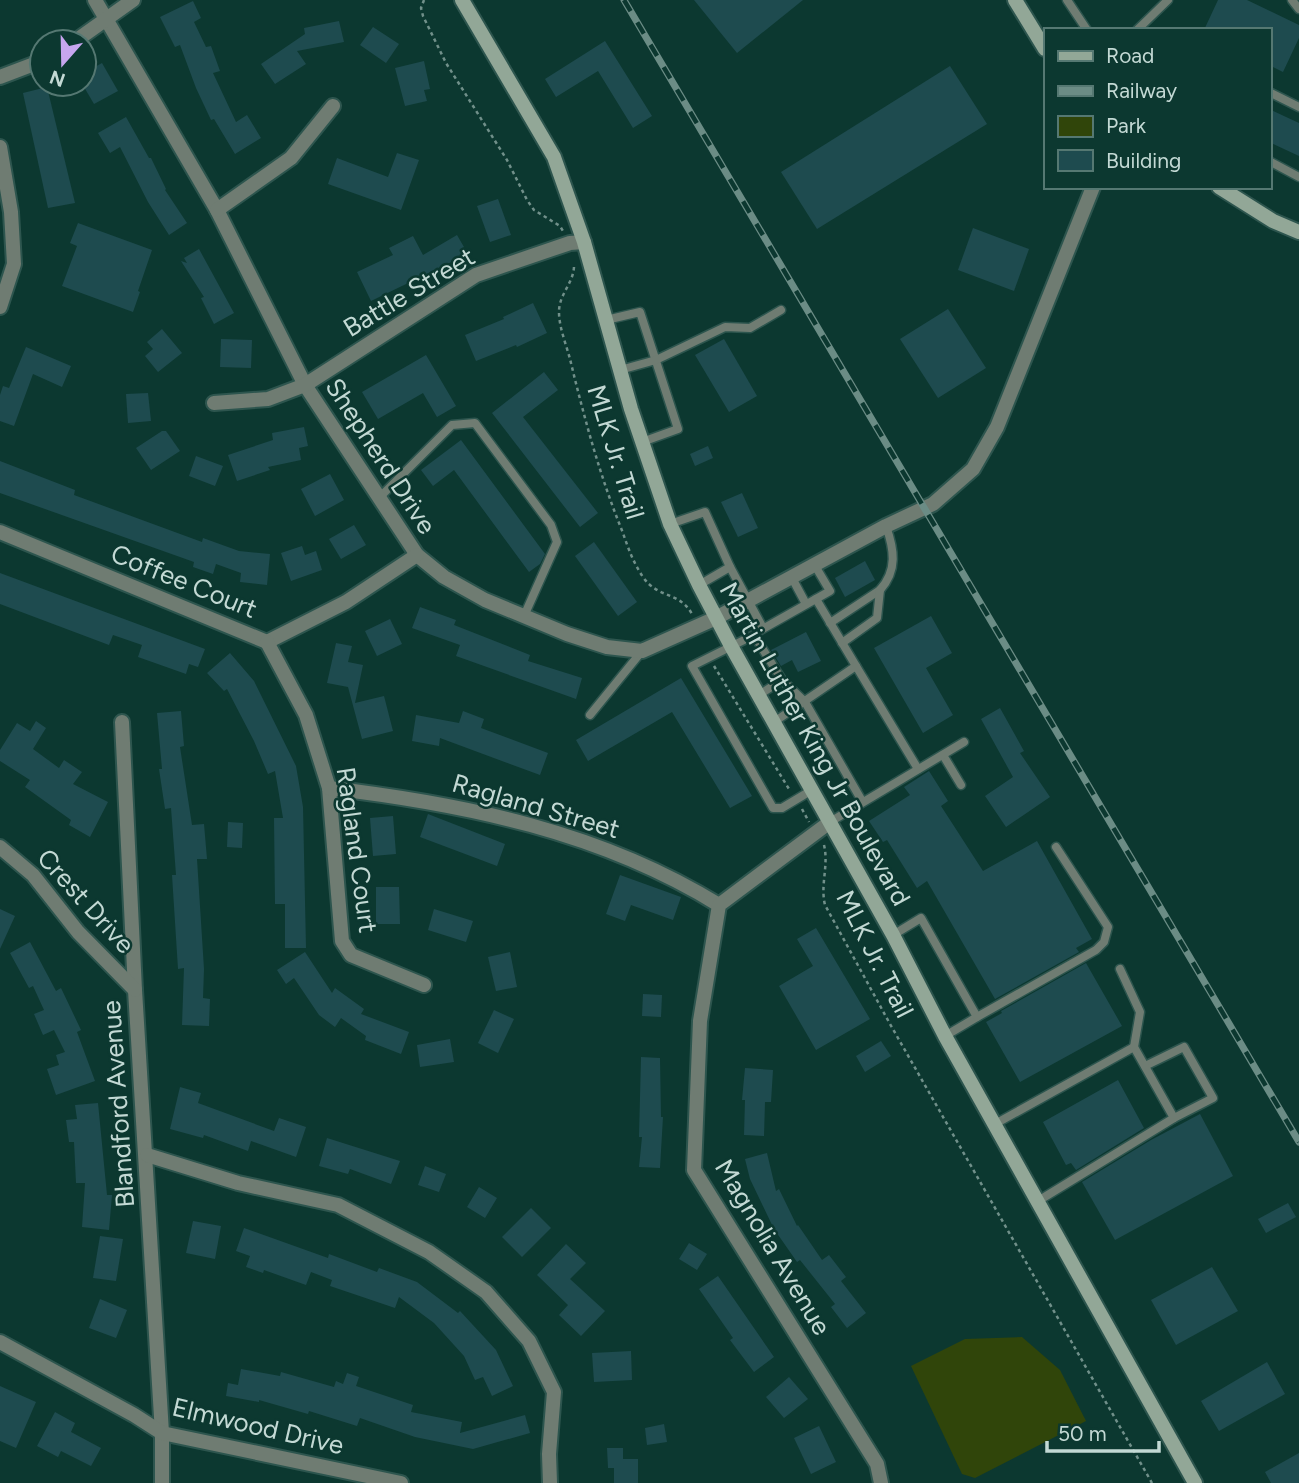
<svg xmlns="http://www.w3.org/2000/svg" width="1299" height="1483" font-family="Figtree,sans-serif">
<rect width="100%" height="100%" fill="#0c3830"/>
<polygon fill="#30450a" points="1022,1337 1060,1370 1086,1421 975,1478 962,1474 911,1366 965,1339"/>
<g fill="#1e4b4f">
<polygon points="694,0 803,0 737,53"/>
<polygon points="1218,0 1247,0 1299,25 1299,38 1283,72 1269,65 1269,30 1204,30"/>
<polygon points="193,1 201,18 194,22 206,47 211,46 220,71 213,73 236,122 247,115 261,138 235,154 214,119 211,120 196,88 180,45 175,47 160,17"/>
<polygon points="339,21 344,42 297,51 306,64 275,84 261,64 305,34 304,28"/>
<polygon points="373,27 399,44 386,63 360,45"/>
<polygon points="605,41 652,116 633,128 598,71 556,97 545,79"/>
<polygon points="424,61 430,89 424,90 427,101 405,106 395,68"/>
<polygon points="102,63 118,91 94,104 84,87 84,73"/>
<polygon points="950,66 987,124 817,229 781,172"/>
<polygon points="47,87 75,203 48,208 23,93"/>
<polygon points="1269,109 1299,123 1299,156 1269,142"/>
<polygon points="126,117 149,158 151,158 166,189 165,190 187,223 169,235 148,202 120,147 110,153 98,133"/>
<polygon points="397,153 419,160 401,210 328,184 337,158 388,177"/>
<polygon points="498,199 511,235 490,242 477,206"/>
<polygon points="78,223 152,250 138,291 140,292 133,312 62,286 77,246 70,243"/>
<polygon points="973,228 1029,249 1014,291 958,270"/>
<polygon points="457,235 468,254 371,301 357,272 393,255 389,248 413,236 423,255"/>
<polygon points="199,249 234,313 214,324 201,298 204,297 181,261 187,263 184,258"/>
<polygon points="533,303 547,333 517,347 516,345 476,361 465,335 504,319 503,317"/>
<polygon points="948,309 986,368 938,398 900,339"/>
<polygon points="162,329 182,353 158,372 145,356 153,349 147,342"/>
<polygon points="221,339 252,340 251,368 220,367"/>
<polygon points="724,339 757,396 729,412 695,355"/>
<polygon points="26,347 71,366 62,387 33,374 14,426 0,421 0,395 3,386 9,388"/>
<polygon points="426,355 456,406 437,417 423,393 378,419 362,392"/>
<polygon points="544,372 558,390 523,417 598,513 580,527 492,413"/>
<polygon points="148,393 151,421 128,423 126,394"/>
<polygon points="304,427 308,446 299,448 301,460 268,467 270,470 237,481 228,455 273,440 272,433"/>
<polygon points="162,431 166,431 180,451 151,470 136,448"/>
<polygon points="461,440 545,554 540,564 529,572 454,470 433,486 421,470"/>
<polygon points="708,446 713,458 695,466 690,454"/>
<polygon points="196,456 223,466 215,486 189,476"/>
<polygon points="0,461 75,490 74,495 202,542 203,538 239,551 270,554 267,585 240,582 241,573 216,564 213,574 193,567 194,562 0,493"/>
<polygon points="330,474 344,500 315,516 301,489"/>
<polygon points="742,493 758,528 738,537 721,502"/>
<polygon points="354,525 366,545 341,559 329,539"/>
<polygon points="594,542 637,602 618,616 575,556"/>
<polygon points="302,546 305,555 316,551 322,570 291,581 281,553"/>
<polygon points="865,561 875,580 845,597 835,578"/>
<polygon points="0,573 205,649 198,667 189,664 186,674 138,657 142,645 113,635 109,645 0,604"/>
<polygon points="420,607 456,620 454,625 530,655 528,661 582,678 576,699 456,656 460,645 412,628"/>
<polygon points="931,616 952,653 926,668 953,715 923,733 874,648"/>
<polygon points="390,619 402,644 377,656 365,631"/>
<polygon points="806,632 821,661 798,672 792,660 781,666 771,650"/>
<polygon points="336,643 352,646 348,662 363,665 355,703 384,696 393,731 362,739 348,687 327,683"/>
<polygon points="230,653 254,681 296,766 303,807 306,948 285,948 285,904 275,904 274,818 283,818 275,771 268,774 254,741 227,689 224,691 207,673"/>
<polygon points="681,678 752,796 730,808 672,712 588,761 576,740"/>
<polygon points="1000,708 1024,751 1020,753 1050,797 1006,827 985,796 1013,777 981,719"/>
<polygon points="181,711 184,746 180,747 192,825 204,824 207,859 197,859 204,969 203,998 210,999 209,1026 182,1025 184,968 178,969 172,875 176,875 171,808 165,809 159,769 162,769 157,713"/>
<polygon points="463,711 484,719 481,728 548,753 540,775 440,738 439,746 412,741 416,715 459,723"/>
<polygon points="36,721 46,728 33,749 59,768 64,760 82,772 73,784 108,802 90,837 69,825 71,820 25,787 30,780 0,761 0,750 17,723 30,731"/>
<polygon points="929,771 948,801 941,806 983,871 1037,841 1092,939 1076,948 1079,952 995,999 927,881 917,888 887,840 883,842 869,821 910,795 904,787"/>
<polygon points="428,814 505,844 497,866 420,837"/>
<polygon points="393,816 396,854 373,856 370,818"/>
<polygon points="228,822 243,823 242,848 227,847"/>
<polygon points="620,875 681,897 673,920 631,905 625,921 606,914"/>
<polygon points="376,887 399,887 400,924 376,924"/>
<polygon points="0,909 15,916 0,949"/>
<polygon points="434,909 473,921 466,942 428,930"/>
<polygon points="816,928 870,1019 816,1050 779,986 813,966 797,939"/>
<polygon points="30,942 56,991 61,988 81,1030 77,1032 95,1081 56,1095 47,1069 59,1065 56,1055 65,1052 54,1030 43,1035 34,1014 44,1010 33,986 29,988 10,953"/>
<polygon points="305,952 332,993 335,988 364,1009 361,1014 409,1032 401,1054 365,1040 366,1036 341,1018 335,1027 319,1015 294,978 286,984 277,970"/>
<polygon points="510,952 517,987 496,991 488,957"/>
<polygon points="1086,963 1122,1026 1020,1082 986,1022 1002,1013 1001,1011"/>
<polygon points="643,994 662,995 661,1017 642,1016"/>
<polygon points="494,1010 514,1019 498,1053 478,1043"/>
<polygon points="450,1039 454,1062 420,1067 417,1045"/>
<polygon points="881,1041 891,1056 865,1072 856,1056"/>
<polygon points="641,1057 660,1058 661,1117 663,1117 660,1168 639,1167 642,1137 639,1137"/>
<polygon points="745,1068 773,1070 771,1102 765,1102 764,1136 744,1135 745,1100 742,1100"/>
<polygon points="1118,1080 1144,1128 1076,1170 1071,1163 1066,1165 1043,1122"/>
<polygon points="180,1087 201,1093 198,1103 274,1131 279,1118 306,1127 296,1157 251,1141 248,1151 204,1135 203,1138 170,1129"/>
<polygon points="98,1103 107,1195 112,1195 109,1230 82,1227 85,1183 76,1183 74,1142 69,1142 66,1120 77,1119 75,1105"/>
<polygon points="1200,1114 1233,1176 1115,1240 1082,1182 1151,1140"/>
<polygon points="327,1138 400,1161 391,1184 350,1169 348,1174 319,1166"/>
<polygon points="767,1153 776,1191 779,1189 797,1226 798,1225 822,1260 829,1255 846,1277 841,1281 866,1313 847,1328 831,1307 835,1304 800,1260 797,1262 774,1229 750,1179 745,1159"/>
<polygon points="425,1166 446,1174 439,1192 418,1185"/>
<polygon points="479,1187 497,1198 485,1218 467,1207"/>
<polygon points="1288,1203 1296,1217 1266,1233 1258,1219"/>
<polygon points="531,1208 551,1228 522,1257 502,1237"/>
<polygon points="193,1221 221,1226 215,1259 186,1253"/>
<polygon points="244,1228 328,1258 329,1254 377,1272 379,1268 417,1282 458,1313 460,1311 496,1350 513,1386 492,1396 483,1377 475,1380 464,1356 434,1323 399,1297 395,1308 330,1286 332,1280 311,1272 306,1285 264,1270 263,1273 246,1267 250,1256 236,1251"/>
<polygon points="100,1236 123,1239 116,1281 93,1278"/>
<polygon points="689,1243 707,1254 697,1270 679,1259"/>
<polygon points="566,1244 586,1263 570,1279 605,1311 581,1336 559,1315 568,1305 537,1275"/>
<polygon points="1212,1267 1238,1311 1176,1345 1151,1300"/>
<polygon points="718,1276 774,1357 754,1372 730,1340 733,1338 699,1289"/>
<polygon points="100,1299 127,1310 116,1338 89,1328"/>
<polygon points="631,1351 632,1380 594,1382 592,1353"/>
<polygon points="1267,1362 1285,1394 1219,1431 1201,1401"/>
<polygon points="241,1369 280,1376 281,1372 334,1387 336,1381 343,1384 347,1373 359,1377 356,1386 413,1405 411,1412 462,1422 460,1433 525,1415 530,1433 473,1449 415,1437 360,1418 357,1426 309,1411 308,1414 259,1400 259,1402 226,1396 228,1383 238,1385"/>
<polygon points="789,1377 808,1399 784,1418 766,1397"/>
<polygon points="0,1386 36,1402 16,1448 0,1441"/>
<polygon points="55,1412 75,1423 71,1432 101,1448 91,1466 61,1451 58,1457 37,1446"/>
<polygon points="664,1424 667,1442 647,1445 645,1428"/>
<polygon points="819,1426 836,1462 811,1474 794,1438"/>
<polygon points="607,1448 623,1448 623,1459 638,1459 638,1483 614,1483 614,1468 608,1468"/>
<polygon points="1299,1453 1299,1483 1271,1483 1265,1472"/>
</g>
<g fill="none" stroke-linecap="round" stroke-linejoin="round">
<g stroke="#2d554e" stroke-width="11">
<g id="lane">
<polyline points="1067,0 1087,30"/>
<polyline points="1292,0 1299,9"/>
<polyline points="1137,30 1168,0"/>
<polyline points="1269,92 1299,107"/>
<polyline points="1269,161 1299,177"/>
<polyline points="606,320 640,312 678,429 642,442"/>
<polyline points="620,370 656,360 725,327 750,328 781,310"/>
<polyline points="379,498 452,425 475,423 551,525 557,542 524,616"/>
<polyline points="670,524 705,512 730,567 763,628"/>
<polyline points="791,576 806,604"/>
<polyline points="699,585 730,567"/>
<polyline points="816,599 856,666"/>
<path d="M 830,623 L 880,590 C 898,570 894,549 886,526"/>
<polyline points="759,631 830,591 814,564"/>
<polyline points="842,643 877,618 880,590"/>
<polyline points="782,680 805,702 862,801"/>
<polyline points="759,695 782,680 754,635 692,666 773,808 782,808 812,790"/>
<polyline points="590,715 642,651"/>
<polyline points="774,722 856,666 918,769"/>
<polyline points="943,755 961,785"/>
<polyline points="830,822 964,742"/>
<polyline points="893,935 921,918 977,1017 945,1036"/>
<polyline points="977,1017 1096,950 1104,942 1108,927 1056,847"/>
<polyline points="1145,1066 1184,1047 1213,1098 1174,1118"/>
<polyline points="995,1124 1134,1047"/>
<polyline points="1038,1201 1174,1118 1134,1047 1140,1012 1120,969"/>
</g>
</g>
<g stroke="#2d554e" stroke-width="18">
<g id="street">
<polyline points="95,0 217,210 305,385 417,555 444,577 485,600 567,634 607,647 642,651 716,618 886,526 933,504 973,469 997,427 1093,187"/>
<polyline points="74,42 133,0"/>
<polyline points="0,77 42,61"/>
<polyline points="0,147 11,212 14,264 0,307"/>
<polyline points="217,210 291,158 333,106"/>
<polyline points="214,403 268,399 305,385 476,275 570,243 584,242"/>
<polyline points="0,532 267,642 346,602 417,555"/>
<polyline points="267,642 306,715 329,788 342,941 351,955 424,985"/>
<polyline points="122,722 135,990 162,1433 162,1483"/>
<path d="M 329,788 C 465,804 601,832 719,905"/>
<polyline points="830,822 719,905 700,1021 694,1170 877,1464 881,1483"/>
<polyline points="0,847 33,875 78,932 135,990"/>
<polyline points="147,1155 238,1183 338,1205 429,1252 486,1292 529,1341 554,1392 549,1454 550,1483"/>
<polyline points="0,1342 134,1415 162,1433 401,1483"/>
</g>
</g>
<g stroke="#2d554e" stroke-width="18">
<g id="secondary">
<polyline points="462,0 554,157 584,242 631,409 670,524 699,585 731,646 893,935 945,1036 1195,1483"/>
<polyline points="1015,0 1045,49"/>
<polyline points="1219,187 1273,221 1299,232"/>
</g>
</g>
<g stroke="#71908a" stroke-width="2.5" stroke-dasharray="3.5 3.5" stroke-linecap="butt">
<polyline points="424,0 421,8 423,16 446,63 507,160 527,200 534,210 560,226 563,231"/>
<path d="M 574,267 C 573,284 559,294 559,312 C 559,327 566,344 570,359 C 584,417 600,477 623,533 C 628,548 634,564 643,577 C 658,599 679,591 692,614"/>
<polyline points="714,666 789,789"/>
<polyline points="802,809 809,822"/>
<path d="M 824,845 C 829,865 820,885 825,905 L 890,1024 L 1152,1483"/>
</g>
<use href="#lane" stroke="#6f7c72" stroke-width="8"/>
<use href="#street" stroke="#6f7c72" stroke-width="14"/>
<use href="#secondary" stroke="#92a797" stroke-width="14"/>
<g stroke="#6b8c85" stroke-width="7">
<polyline id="rail" points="624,0 1299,1142"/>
</g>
<use href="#rail" stroke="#0c3830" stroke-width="4.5" stroke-dasharray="13" stroke-linecap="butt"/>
</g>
<g text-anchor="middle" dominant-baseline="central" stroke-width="5" stroke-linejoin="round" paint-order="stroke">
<g font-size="26" fill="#c3d9d4" stroke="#0c3830">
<text transform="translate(409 292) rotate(-31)">Battle Street</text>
<text transform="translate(616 452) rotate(73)">MLK Jr. Trail</text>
<text transform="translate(381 456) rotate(57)">Shepherd Drive</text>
<text transform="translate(184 581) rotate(22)">Coffee Court</text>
<text transform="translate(815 744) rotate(61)">Martin Luther King Jr Boulevard</text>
<text transform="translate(536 806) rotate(16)">Ragland Street</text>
<text transform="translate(357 850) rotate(82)">Ragland Court</text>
<text transform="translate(86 901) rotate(48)">Crest Drive</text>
<text transform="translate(875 954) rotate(63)">MLK Jr. Trail</text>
<text transform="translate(118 1104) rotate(-94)">Blandford Avenue</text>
<text transform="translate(773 1247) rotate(59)">Magnolia Avenue</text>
<text transform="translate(258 1426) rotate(13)">Elmwood Drive</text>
</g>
</g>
<rect x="1044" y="28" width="228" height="161" fill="#0c3830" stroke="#557872" stroke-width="2"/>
<rect x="1058" y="51" width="35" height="10" fill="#92a797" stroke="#557872" stroke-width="2"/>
<text x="1106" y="63" font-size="21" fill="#c3d9d4">Road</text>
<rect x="1058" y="86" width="35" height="10" fill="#6b8c85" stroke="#557872" stroke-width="2"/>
<text x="1106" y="98" font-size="21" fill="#c3d9d4">Railway</text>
<rect x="1058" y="116" width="35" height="21" fill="#30450a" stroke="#557872" stroke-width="2"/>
<text x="1106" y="133" font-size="21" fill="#c3d9d4">Park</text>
<rect x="1058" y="150" width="35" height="21" fill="#1e4b4f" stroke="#557872" stroke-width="2"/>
<text x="1106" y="168" font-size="21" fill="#c3d9d4">Building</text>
<g transform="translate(63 63) rotate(200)"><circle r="33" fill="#0c3830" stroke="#557872" stroke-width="2"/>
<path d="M0-5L12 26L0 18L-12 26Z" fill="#c7a6ef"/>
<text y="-10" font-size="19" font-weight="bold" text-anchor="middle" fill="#c3d9d4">N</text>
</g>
<path d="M1047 1441v10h112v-10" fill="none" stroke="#c3d9d4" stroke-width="3.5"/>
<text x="1058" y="1441" font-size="21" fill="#c3d9d4" stroke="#0c3830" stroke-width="5" paint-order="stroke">50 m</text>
</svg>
